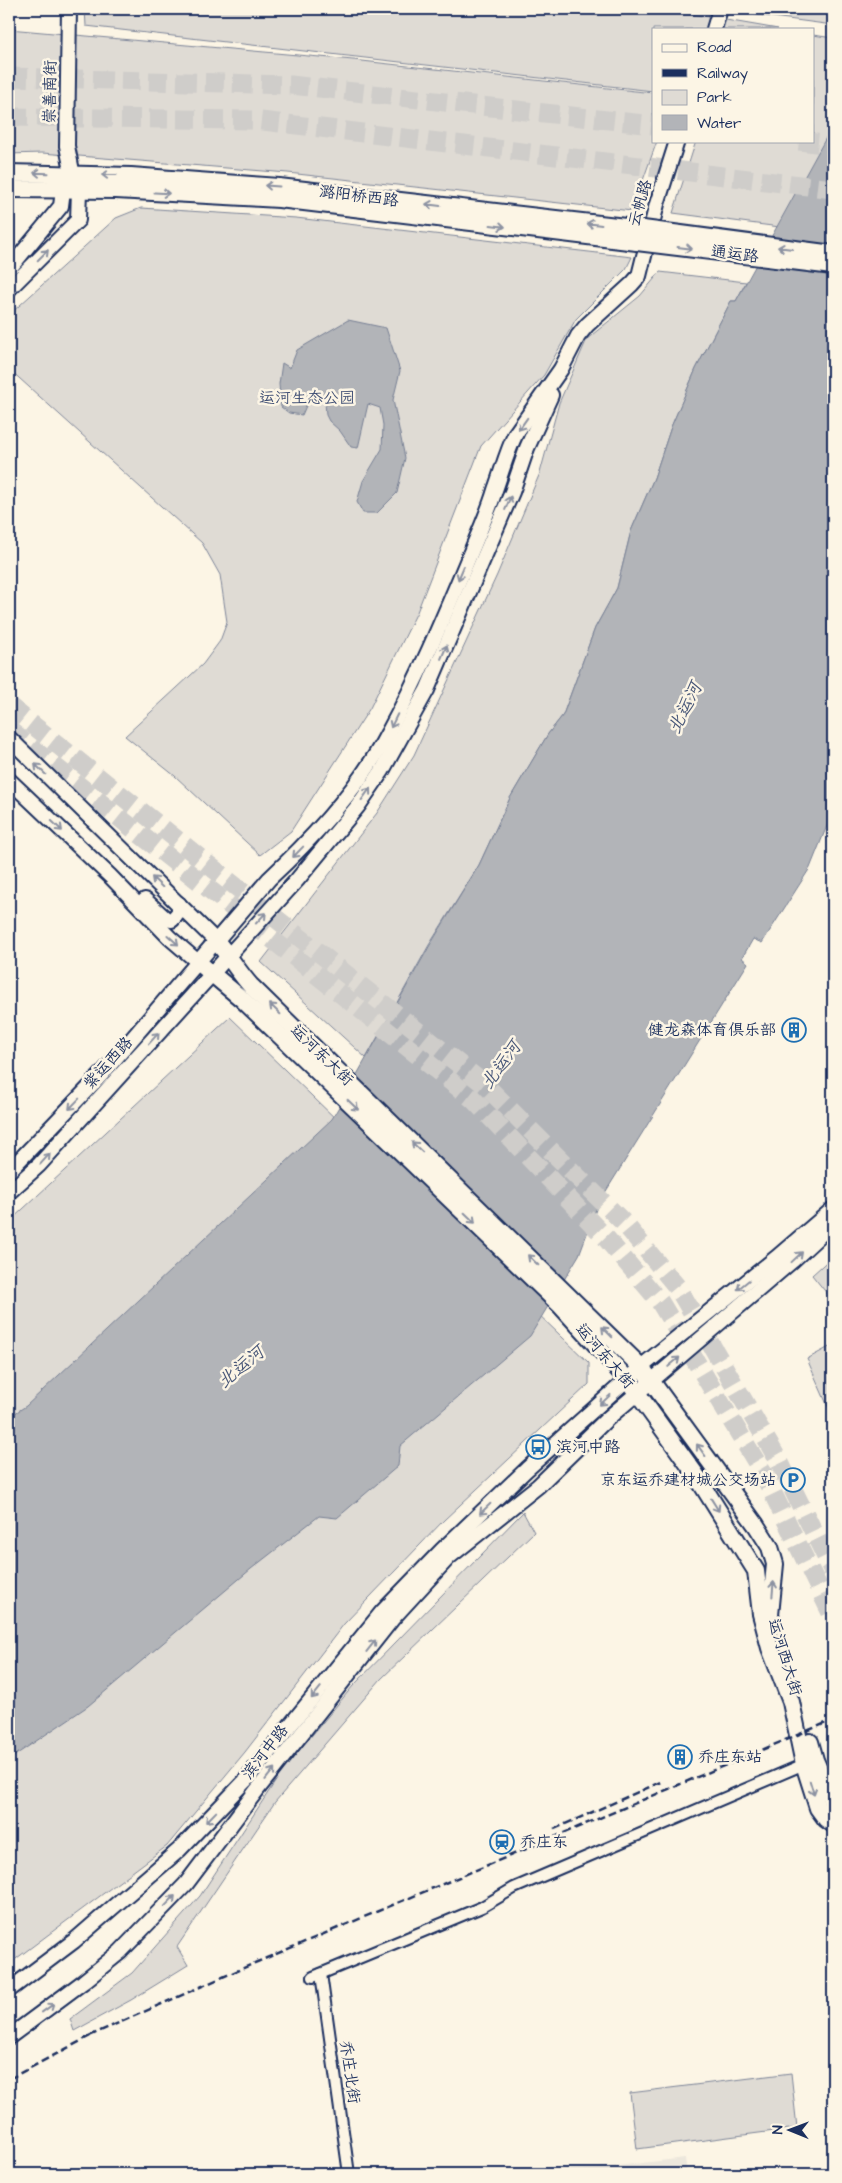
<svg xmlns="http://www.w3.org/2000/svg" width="842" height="2183" font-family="'Architects Daughter','LXGW WenKai TC',sans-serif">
<rect width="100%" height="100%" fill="#fcf5e5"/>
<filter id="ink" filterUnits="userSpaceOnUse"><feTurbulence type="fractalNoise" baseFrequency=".02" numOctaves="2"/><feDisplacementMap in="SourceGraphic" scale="10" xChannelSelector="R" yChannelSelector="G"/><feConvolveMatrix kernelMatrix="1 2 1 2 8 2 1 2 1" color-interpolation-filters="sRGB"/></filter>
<g filter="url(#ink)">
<polygon fill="#ece7dc" points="685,2158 687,2174 546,2174 546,2171 591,2169"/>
<g fill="#dfdbd4" stroke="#7d8599">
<polygon points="85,9 662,9 778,29 653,29 653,91 86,26"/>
<polygon points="712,9 833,9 833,25"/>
<polygon points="9,29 353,60 653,93 653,141 657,141 632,211 288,173 42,153 9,154"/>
<polygon points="813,35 833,38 833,234 673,213 696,141 813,141"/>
<polygon points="141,208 296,218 632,257 626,269 576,319 544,375 481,446 417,612 370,708 291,831 260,855 175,776 125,736 203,664 220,641 227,622 220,575 202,543 9,369 9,315 116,218"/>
<polygon points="660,272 746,282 736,301 731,301 696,369 671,427 654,478 631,531 617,588 595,628 563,715 548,734 510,798 479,865 429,945 366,1058 261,962 377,813 414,755 497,575 540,473 559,403 587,339 640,296"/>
<polygon points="230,1017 589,1363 589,1384 444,1520 344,1624 245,1752 167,1846 9,1964 9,1222"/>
<polygon points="833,1256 833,1301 812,1275"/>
<polygon points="833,1345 833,1418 807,1359"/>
<polygon points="523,1512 534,1532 381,1679 275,1802 177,1947 188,1965 131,2000 74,2031 70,2019 132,1973 200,1896 283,1770 353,1686"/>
<polygon points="791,2073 797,2128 637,2149 630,2093"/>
</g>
<g fill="#b2b4b8" stroke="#767f94">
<polygon points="833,125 833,811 810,868 762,943 753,939 742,958 748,963 598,1204 579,1255 530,1336 400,1446 398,1466 337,1518 319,1516 251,1569 88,1706 17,1754 9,1762 9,1417 26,1406 332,1119 430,945 479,865 510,798 548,734 563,715 595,628 617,588 631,531 654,478 671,427 696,369 731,301 736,301"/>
<polygon points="348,320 386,328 400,371 393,400 405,458 397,493 377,513 363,513 357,502 363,481 382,449 383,425 380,408 368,404 358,448 351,447 340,431 329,421 326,415 325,402 319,394 309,399 302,415 289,413 281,407 279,384 282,363 290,368 297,350"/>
</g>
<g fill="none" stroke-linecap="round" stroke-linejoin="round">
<g stroke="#cfcdca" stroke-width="19" stroke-dasharray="19 9" stroke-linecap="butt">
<polyline points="9,77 291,85 653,125"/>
<polyline points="9,117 254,120 833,189"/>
<polyline points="799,141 833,145"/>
<polyline points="9,706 484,1084 624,1223 678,1288 780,1463 833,1571"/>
<polyline points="9,730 473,1099 606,1238 660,1302 763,1473 833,1617"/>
</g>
<g stroke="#1b2f5e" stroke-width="14">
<g id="street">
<polyline points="321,1974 349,2174"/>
<polyline points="313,1977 482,1907 514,1888 809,1762"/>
</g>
</g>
<g stroke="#1b2f5e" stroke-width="18">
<g id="secondary">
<polyline points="714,29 720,9"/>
<polyline points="9,269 61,206 63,190 73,176 67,146 69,9"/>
<polyline points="9,289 78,220 79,190"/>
<polyline points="9,738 216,941"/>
<polyline points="9,780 110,876 170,938 198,962"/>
<polyline points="145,900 166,919 172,920 179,912 179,904"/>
<path d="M 9,1171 L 102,1074 L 269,879 C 313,838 360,787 388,733 C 422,671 449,604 476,540 C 483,523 490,507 495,490 C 502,471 507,451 516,433 L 561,369 L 578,336 L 587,325 L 632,284 L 639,276 L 657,204 L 677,141"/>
<polyline points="9,1192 39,1165 297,880 358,806 382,771 427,690 512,492 527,448 551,395"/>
<polyline points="9,1990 74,1941 179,1850 245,1781 383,1611 442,1550 527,1469 641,1367 776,1258 833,1209"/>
<polyline points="9,2037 83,1982 120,1952 186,1884 257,1790 393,1618 449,1557 538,1486 607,1419 792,1261 833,1223"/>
</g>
</g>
<g stroke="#1b2f5e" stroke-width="20">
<g id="primary">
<polyline points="9,173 131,176 279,187 643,229"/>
<polyline points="9,189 116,190 279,199 637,242"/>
<path d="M 216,941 C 229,955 238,972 251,986 L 641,1367 L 756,1525 L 770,1547 L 775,1564 L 770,1615 L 772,1623"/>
<polyline points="198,962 242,999 560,1305 627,1379 696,1475 756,1571 761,1614 770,1648 791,1702 804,1764 818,1808 826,1819 833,1824"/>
<polyline points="810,1742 815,1760 833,1802"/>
</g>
</g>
<use href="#street" stroke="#fcf5e5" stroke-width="10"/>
<use href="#secondary" stroke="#fcf5e5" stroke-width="14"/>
<use href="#primary" stroke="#fcf5e5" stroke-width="16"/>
<g stroke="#1b2f5e" stroke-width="2.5" stroke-dasharray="8 4" stroke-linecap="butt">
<polyline points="554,1829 663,1781"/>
<polyline points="89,2036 257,1962 833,1720"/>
<polyline points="9,2079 94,2034"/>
</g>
<g stroke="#1b2f5e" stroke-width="20" stroke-linecap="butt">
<g id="primary-bridge">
<polyline points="643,229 833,254"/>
<polyline points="637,242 833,266"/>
</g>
</g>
<use href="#primary-bridge" stroke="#fcf5e5" stroke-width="16"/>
</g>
<defs><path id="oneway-shaft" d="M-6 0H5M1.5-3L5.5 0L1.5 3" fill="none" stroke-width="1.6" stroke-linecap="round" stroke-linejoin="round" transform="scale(1.25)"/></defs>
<g stroke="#8c92a2">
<use href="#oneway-shaft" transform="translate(41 173) rotate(-178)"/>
<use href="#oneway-shaft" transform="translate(109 175) rotate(180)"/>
<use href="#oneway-shaft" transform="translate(272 186) rotate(-176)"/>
<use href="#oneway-shaft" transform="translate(162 193) rotate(3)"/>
<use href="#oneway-shaft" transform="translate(433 205) rotate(-173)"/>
<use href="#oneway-shaft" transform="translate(594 224) rotate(-173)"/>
<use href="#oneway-shaft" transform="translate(498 226) rotate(7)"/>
<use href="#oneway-shaft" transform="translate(685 248) rotate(7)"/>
<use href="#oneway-shaft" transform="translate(785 248) rotate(-173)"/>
<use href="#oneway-shaft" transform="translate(43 255) rotate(-45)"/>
<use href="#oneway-shaft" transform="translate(523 424) rotate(125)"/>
<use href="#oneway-shaft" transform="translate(508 503) rotate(-68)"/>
<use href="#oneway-shaft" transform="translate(461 573) rotate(113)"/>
<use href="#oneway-shaft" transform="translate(444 652) rotate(-67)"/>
<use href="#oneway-shaft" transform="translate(394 721) rotate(116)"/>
<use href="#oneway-shaft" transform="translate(40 769) rotate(-136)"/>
<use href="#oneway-shaft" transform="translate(366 794) rotate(-54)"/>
<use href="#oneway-shaft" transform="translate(57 826) rotate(44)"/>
<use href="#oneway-shaft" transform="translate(298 852) rotate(134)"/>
<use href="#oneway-shaft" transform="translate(157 882) rotate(-136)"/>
<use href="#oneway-shaft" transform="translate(261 918) rotate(-47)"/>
<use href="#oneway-shaft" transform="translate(173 940) rotate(42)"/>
<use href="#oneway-shaft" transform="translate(275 1009) rotate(-136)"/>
<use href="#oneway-shaft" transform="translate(154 1038) rotate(-48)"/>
<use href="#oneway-shaft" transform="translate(74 1104) rotate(134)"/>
<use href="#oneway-shaft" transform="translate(353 1105) rotate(44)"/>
<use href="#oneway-shaft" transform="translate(417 1147) rotate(-136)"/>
<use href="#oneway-shaft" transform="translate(45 1159) rotate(-48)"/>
<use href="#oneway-shaft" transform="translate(470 1218) rotate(44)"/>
<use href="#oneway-shaft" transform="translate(797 1257) rotate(-43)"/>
<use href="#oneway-shaft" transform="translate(533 1260) rotate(-136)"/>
<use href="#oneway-shaft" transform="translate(743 1285) rotate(141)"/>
<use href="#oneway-shaft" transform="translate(607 1332) rotate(-135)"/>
<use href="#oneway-shaft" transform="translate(674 1362) rotate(-40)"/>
<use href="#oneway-shaft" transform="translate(605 1400) rotate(137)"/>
<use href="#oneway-shaft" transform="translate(701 1450) rotate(-126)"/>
<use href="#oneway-shaft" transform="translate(715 1505) rotate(58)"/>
<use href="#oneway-shaft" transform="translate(485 1509) rotate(136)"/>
<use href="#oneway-shaft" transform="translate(773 1589) rotate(-85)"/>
<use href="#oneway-shaft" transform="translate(371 1646) rotate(-52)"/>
<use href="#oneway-shaft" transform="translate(316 1693) rotate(129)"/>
<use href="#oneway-shaft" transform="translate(270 1774) rotate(-52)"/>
<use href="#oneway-shaft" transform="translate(812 1788) rotate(73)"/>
<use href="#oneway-shaft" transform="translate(211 1817) rotate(134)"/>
<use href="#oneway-shaft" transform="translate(170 1901) rotate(-46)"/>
<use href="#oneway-shaft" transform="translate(48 2008) rotate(-36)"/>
</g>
</g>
<defs>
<g id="building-ring" transform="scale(1.25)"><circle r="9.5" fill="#fcf5e5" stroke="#1f6fb2" stroke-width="1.5"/><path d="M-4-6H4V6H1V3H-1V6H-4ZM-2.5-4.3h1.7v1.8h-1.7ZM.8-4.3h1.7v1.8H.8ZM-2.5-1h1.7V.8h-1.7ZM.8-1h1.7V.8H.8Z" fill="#1f6fb2"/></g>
<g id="bus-ring" transform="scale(1.25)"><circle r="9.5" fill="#fcf5e5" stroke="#1f6fb2" stroke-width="1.5"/><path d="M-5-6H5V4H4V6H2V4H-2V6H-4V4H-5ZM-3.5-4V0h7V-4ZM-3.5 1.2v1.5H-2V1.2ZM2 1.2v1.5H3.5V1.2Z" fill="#1f6fb2"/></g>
<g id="parking-ring" transform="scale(1.25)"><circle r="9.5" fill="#fcf5e5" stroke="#1f6fb2" stroke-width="1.5"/><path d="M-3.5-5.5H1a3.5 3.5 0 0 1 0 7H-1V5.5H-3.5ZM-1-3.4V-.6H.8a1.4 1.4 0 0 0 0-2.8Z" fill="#1f6fb2"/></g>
<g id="station-ring" transform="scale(1.25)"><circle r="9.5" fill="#fcf5e5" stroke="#1f6fb2" stroke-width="1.5"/><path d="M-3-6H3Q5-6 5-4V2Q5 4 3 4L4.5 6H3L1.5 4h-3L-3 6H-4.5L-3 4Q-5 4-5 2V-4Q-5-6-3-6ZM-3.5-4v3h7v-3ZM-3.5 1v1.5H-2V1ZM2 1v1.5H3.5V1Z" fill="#1f6fb2"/></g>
</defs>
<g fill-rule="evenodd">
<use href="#building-ring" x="794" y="1030"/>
<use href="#bus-ring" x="538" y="1447"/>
<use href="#parking-ring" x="793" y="1480"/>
<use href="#building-ring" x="680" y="1757"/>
<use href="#station-ring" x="502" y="1842"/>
</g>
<g text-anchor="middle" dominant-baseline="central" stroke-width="5" stroke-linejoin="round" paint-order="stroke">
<g font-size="16" fill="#1b2f5e" stroke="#fcf5e5">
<text transform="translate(50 92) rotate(-89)">崇善南街</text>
<text transform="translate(359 196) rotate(7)">潞阳桥西路</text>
<text transform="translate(640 203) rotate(-74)">云帆路</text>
<text transform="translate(735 254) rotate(7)">通运路</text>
<text transform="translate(322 1055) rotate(44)">运河东大街</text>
<text transform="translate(108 1063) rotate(-48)">紫运西路</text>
<text transform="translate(605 1356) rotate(49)">运河东大街</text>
<text transform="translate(785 1657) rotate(73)">运河西大街</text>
<text transform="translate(265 1752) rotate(-52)">滨河中路</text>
<text transform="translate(350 2072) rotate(82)">乔庄北街</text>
</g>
<g font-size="16" fill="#425176" stroke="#fcf5e5">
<text x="307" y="398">运河生态公园</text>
</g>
<g font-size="16" fill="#1b2f5e" stroke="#fcf5e5" text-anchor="start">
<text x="776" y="1030" text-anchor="end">健龙森体育俱乐部</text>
<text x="556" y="1447">滨河中路</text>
<text x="776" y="1480" text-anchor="end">京东运乔建材城公交场站</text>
<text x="698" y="1757">乔庄东站</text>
<text x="520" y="1842">乔庄东</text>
</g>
<g font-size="18" font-style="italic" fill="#485779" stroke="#fcf5e5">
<text transform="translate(685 708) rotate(-64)">北运河</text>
<text transform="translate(501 1065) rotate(-54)">北运河</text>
<text transform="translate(241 1367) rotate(-40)">北运河</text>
</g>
</g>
<rect width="842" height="2183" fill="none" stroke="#fcf5e5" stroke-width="30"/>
<rect x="15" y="15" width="812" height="2153" fill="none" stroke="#1b2f5e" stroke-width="2" filter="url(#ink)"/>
<rect x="652" y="28" width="162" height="115" fill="#fcf5e5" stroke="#a2a6af"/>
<rect x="662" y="44" width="25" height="8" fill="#fcf5e5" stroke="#a2a6af"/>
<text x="697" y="52" font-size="15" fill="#1b2f5e">Road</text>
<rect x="662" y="69" width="25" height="8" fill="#1b2f5e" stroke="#a2a6af"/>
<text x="697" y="78" font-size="15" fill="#1b2f5e">Railway</text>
<rect x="662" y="90" width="25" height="15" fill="#dfdbd4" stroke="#a2a6af"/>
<text x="697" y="102" font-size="15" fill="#1b2f5e">Park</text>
<rect x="662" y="115" width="25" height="15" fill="#b2b4b8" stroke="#a2a6af"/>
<text x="697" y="128" font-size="15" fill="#1b2f5e">Water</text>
<g transform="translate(790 2130) rotate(271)" stroke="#fcf5e5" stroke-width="4" paint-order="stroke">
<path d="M0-4L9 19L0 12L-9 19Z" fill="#1b2f5e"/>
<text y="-8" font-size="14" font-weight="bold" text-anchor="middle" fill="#1b2f5e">N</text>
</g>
</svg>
